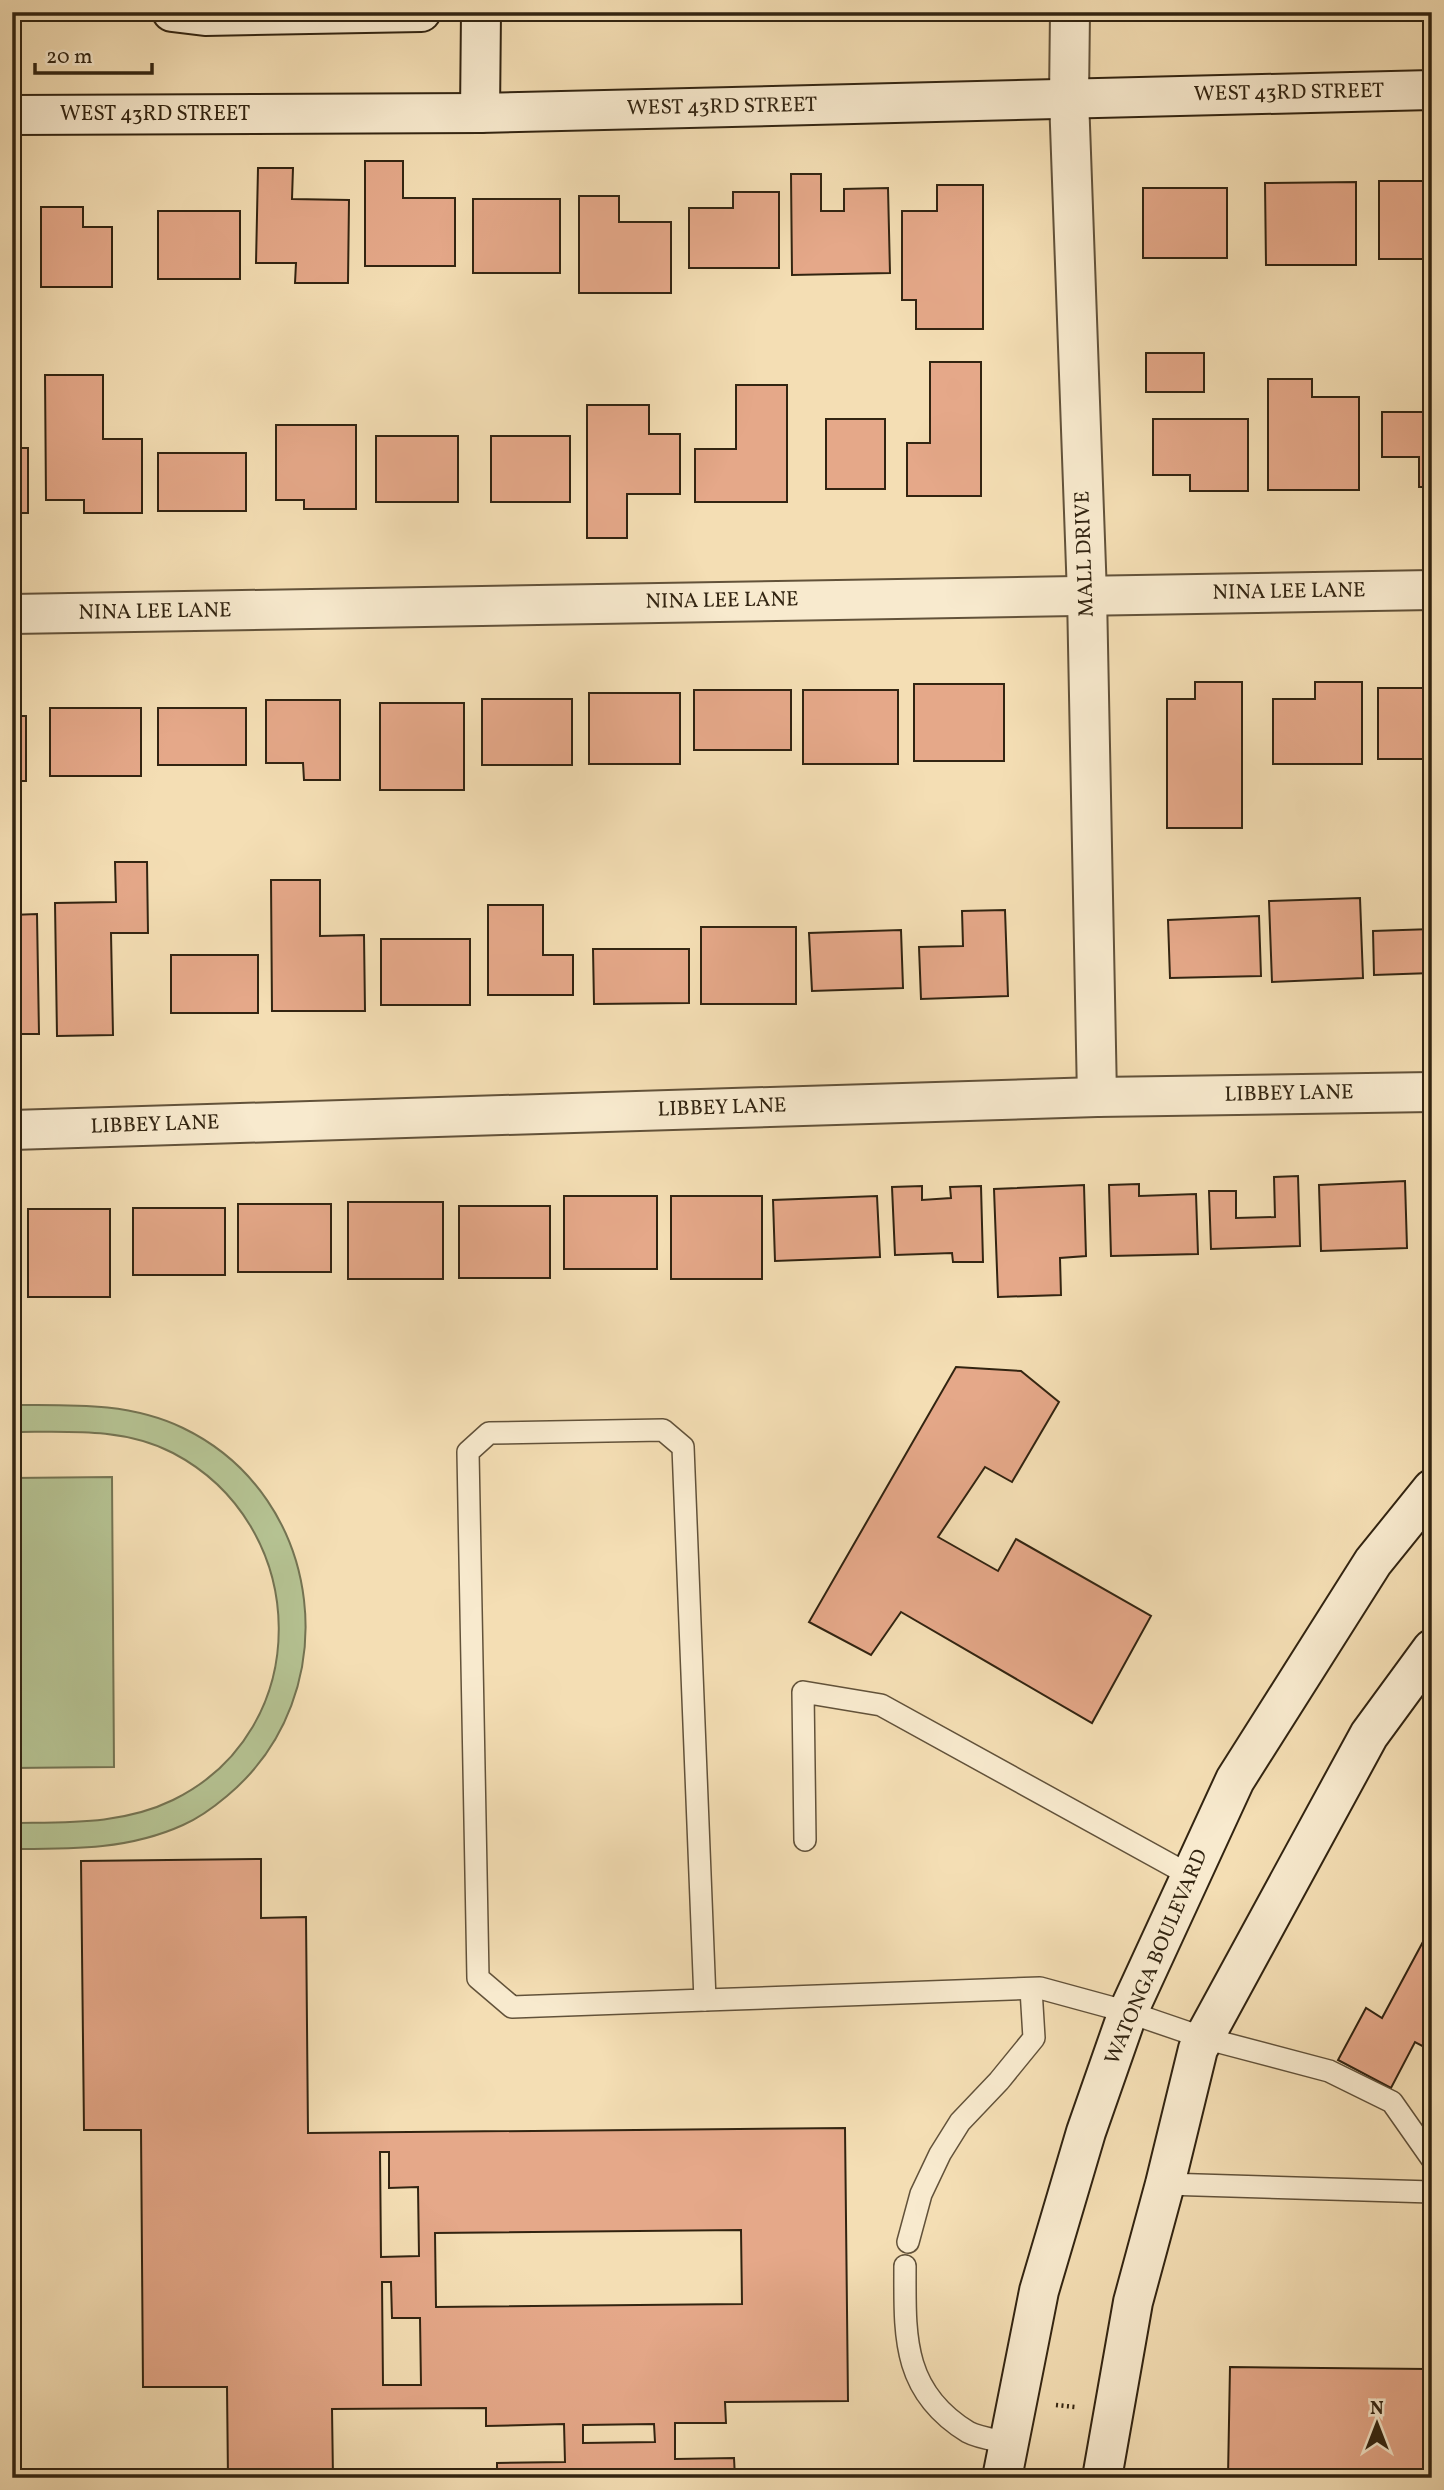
<svg xmlns="http://www.w3.org/2000/svg" width="1444" height="2490" font-family="Vollkorn,serif">
<rect width="100%" height="100%" fill="#f4deb4"/>
<filter id="stains"><feTurbulence type="fractalNoise" baseFrequency=".00286" numOctaves="4"/><feColorMatrix values="0 0 0 0 .2 0 0 0 0 .09 0 0 0 0 .02 0 0 0 .5 -.17"/></filter>
<radialGradient id="worn" r=".72"><stop offset=".6" stop-color="#630" stop-opacity="0"/><stop offset="1" stop-color="#630" stop-opacity=".3"/></radialGradient>
<g fill="#b5c292" stroke="#747352" stroke-width="2">
<path d="M 12,1405 C 71,1405 129,1402 183,1428 C 326,1497 348,1695 227,1796 C 214,1807 199,1818 183,1825 C 128,1850 72,1849 12,1849 L 12,1823 C 67,1822 122,1825 173,1800 C 316,1730 312,1526 173,1453 C 123,1427 66,1432 12,1432 Z"/>
<polygon points="112,1477 114,1767 12,1768 12,1478"/>
</g>
<g fill="#e5a889" stroke="#322411" stroke-width="2" fill-rule="evenodd">
<polygon points="365,161 403,161 403,198 455,198 455,266 365,266"/>
<polygon points="258,168 293,168 292,199 349,200 348,283 295,283 296,263 256,263"/>
<polygon points="791,174 821,174 821,211 844,211 844,189 888,188 890,273 792,275"/>
<rect x="1379" y="181" width="53" height="78"/>
<polygon points="1356,182 1356,265 1266,265 1265,183"/>
<polygon points="937,185 983,185 983,329 916,329 916,300 902,300 902,211 937,211"/>
<rect x="1143" y="188" width="84" height="70"/>
<polygon points="733,192 779,192 779,268 689,268 689,208 733,208"/>
<polygon points="579,196 619,196 619,222 671,222 671,293 579,293"/>
<rect x="473" y="199" width="87" height="74"/>
<rect x="12" y="207" width="9" height="83"/>
<polygon points="41,207 83,207 83,227 112,227 112,287 41,287"/>
<rect x="158" y="211" width="82" height="68"/>
<rect x="1146" y="353" width="58" height="39"/>
<polygon points="930,362 981,362 981,496 907,496 907,443 930,443"/>
<polygon points="45,375 103,375 103,439 142,439 142,513 84,513 84,500 46,500"/>
<polygon points="1268,379 1312,379 1312,397 1359,397 1359,490 1268,490"/>
<polygon points="736,385 787,385 787,502 695,502 695,449 736,449"/>
<polygon points="587,405 649,405 649,434 680,434 680,494 627,494 627,538 587,538"/>
<polygon points="1382,412 1432,412 1432,487 1419,487 1419,457 1382,457"/>
<rect x="826" y="419" width="59" height="70"/>
<polygon points="1153,419 1248,419 1248,491 1190,491 1190,475 1153,475"/>
<polygon points="276,425 356,425 356,509 304,509 304,500 276,500"/>
<rect x="376" y="436" width="82" height="66"/>
<rect x="491" y="436" width="79" height="66"/>
<rect x="12" y="448" width="16" height="65"/>
<rect x="158" y="453" width="88" height="58"/>
<polygon points="1195,682 1242,682 1242,828 1167,828 1167,699 1195,699"/>
<polygon points="1315,682 1362,682 1362,764 1273,764 1273,699 1315,699"/>
<rect x="914" y="684" width="90" height="77"/>
<rect x="1378" y="688" width="54" height="71"/>
<rect x="694" y="690" width="97" height="60"/>
<rect x="803" y="690" width="95" height="74"/>
<rect x="589" y="693" width="91" height="71"/>
<rect x="482" y="699" width="90" height="66"/>
<polygon points="266,700 340,700 340,780 304,780 303,763 266,763"/>
<rect x="380" y="703" width="84" height="87"/>
<rect x="50" y="708" width="91" height="68"/>
<rect x="158" y="708" width="88" height="57"/>
<rect x="12" y="716" width="14" height="65"/>
<polygon points="115,862 147,862 148,933 111,933 113,1035 57,1036 55,903 116,902"/>
<polygon points="271,880 320,880 320,936 364,935 365,1011 272,1011"/>
<polygon points="1360,898 1363,978 1272,982 1269,901"/>
<polygon points="488,905 543,905 543,955 573,955 573,995 488,995"/>
<polygon points="1005,910 1008,996 921,999 919,947 963,946 962,911"/>
<polygon points="37,914 39,1034 12,1034 12,915"/>
<polygon points="1259,916 1261,976 1170,978 1168,920"/>
<rect x="701" y="927" width="95" height="77"/>
<polygon points="1432,929 1432,973 1374,975 1373,931"/>
<polygon points="901,930 903,988 812,991 809,933"/>
<rect x="381" y="939" width="89" height="66"/>
<polygon points="593,949 689,949 689,1003 594,1004"/>
<rect x="171" y="955" width="87" height="58"/>
<polygon points="1298,1176 1300,1246 1211,1249 1209,1191 1236,1191 1236,1218 1275,1217 1274,1177"/>
<polygon points="1405,1181 1407,1248 1321,1251 1319,1185"/>
<polygon points="1139,1184 1139,1196 1196,1194 1198,1254 1111,1256 1109,1185"/>
<polygon points="1084,1185 1086,1256 1060,1258 1061,1295 998,1297 994,1189"/>
<polygon points="922,1186 922,1200 951,1198 950,1187 981,1186 983,1262 953,1262 952,1253 895,1255 892,1187"/>
<rect x="564" y="1196" width="93" height="73"/>
<rect x="671" y="1196" width="91" height="83"/>
<polygon points="877,1196 880,1257 775,1261 773,1200"/>
<rect x="348" y="1202" width="95" height="77"/>
<rect x="238" y="1204" width="93" height="68"/>
<rect x="459" y="1206" width="91" height="72"/>
<rect x="133" y="1208" width="92" height="67"/>
<rect x="28" y="1209" width="82" height="88"/>
<polygon points="1423,1213 1432,1213 1432,1298 1426,1298"/>
<polygon points="956,1367 1021,1371 1059,1402 1012,1482 985,1467 938,1537 998,1571 1016,1539 1151,1616 1092,1723 901,1612 871,1655 809,1622"/>
<path d="M 261,1859 L 261,1918 L 306,1917 L 308,2133 L 845,2128 L 848,2401 L 725,2402 L 726,2423 L 675,2423 L 675,2459 L 734,2458 L 735,2478 L 497,2478 L 497,2463 L 565,2462 L 564,2424 L 486,2426 L 486,2408 L 332,2409 L 333,2478 L 228,2478 L 227,2387 L 143,2387 L 141,2130 L 84,2130 L 81,1861 ZM 380,2152 L 389,2152 L 389,2188 L 418,2187 L 419,2256 L 381,2257 ZM 741,2230 L 742,2304 L 436,2307 L 435,2233 ZM 382,2282 L 391,2282 L 392,2318 L 420,2318 L 421,2385 L 383,2385 ZM 654,2424 L 655,2442 L 583,2443 L 583,2425 Z"/>
<polygon points="1432,1925 1432,2051 1415,2042 1391,2088 1338,2060 1366,2008 1382,2018"/>
<polygon points="1230,2367 1428,2369 1426,2478 1228,2477"/>
</g>
<g fill="none" stroke-linecap="round" stroke-linejoin="round">
<g stroke="#62523a" stroke-width="24">
<g id="service">
<polygon points="663,1430 683,1447 705,2000 512,2007 478,1978 468,1452 489,1433"/>
<polyline points="805,1840 803,1692 881,1705 1191,1876"/>
<polyline points="705,2000 1040,1988 1128,2012 1204,2038 1329,2071 1392,2102 1432,2159"/>
<polyline points="1165,2184 1432,2192"/>
<polyline points="908,2242 921,2194 940,2154 960,2122 999,2081 1034,2038 1031,1989"/>
<path d="M 905,2266 C 905,2334 901,2391 968,2432 C 979,2438 997,2440 1009,2443"/>
</g>
</g>
<g stroke="#62523a" stroke-width="42">
<g id="minor">
<polyline points="1070,12 1069,98 1087,595 1097,1097"/>
<polyline points="12,614 1432,590"/>
<polyline points="12,1130 1097,1097 1432,1092"/>
</g>
</g>
<g stroke="#322411" stroke-width="42">
<g id="secondary">
<polyline points="172,12 205,16 421,12"/>
<polyline points="480,113 481,12"/>
<polyline points="12,115 480,113 1432,90"/>
<polyline points="1002,2478 1039,2291 1086,2132 1128,2012 1235,1780 1373,1562 1432,1489"/>
<polyline points="1102,2478 1133,2302 1165,2184 1198,2049 1369,1735 1432,1649"/>
</g>
</g>
<polyline stroke="#322411" stroke-width="4.5" stroke-dasharray="2 3.5" stroke-linecap="butt" points="1056,2405 1075,2407"/>
<use href="#service" stroke="#f8eace" stroke-width="21"/>
<use href="#minor" stroke="#f8eace" stroke-width="38"/>
<use href="#secondary" stroke="#f8eace" stroke-width="38"/>
</g>
<g text-anchor="middle" dominant-baseline="central" stroke-width="6" stroke-linejoin="round" paint-order="stroke">
<g font-size="21" fill="#322411" stroke="#f8eace">
<text transform="translate(1289 93) rotate(-1)">WEST 43RD STREET</text>
<text transform="translate(722 107) rotate(-1)">WEST 43RD STREET</text>
<text x="155" y="114">WEST 43RD STREET</text>
<text transform="translate(1085 554) rotate(-92)">MALL DRIVE</text>
<text transform="translate(1289 592) rotate(-1)">NINA LEE LANE</text>
<text transform="translate(722 601) rotate(-1)">NINA LEE LANE</text>
<text transform="translate(155 612) rotate(-1)">NINA LEE LANE</text>
<text transform="translate(1289 1094) rotate(-1)">LIBBEY LANE</text>
<text transform="translate(722 1108) rotate(-2)">LIBBEY LANE</text>
<text transform="translate(155 1125) rotate(-2)">LIBBEY LANE</text>
<text transform="translate(1157 1957) rotate(-67)">WATONGA BOULEVARD</text>
</g>
</g>
<rect width="1444" height="2490" fill="none" stroke="#f4deb4" stroke-width="42"/>
<rect x="14" y="14" width="1416" height="2462" fill="none" stroke="#322411" stroke-width="3.5"/>
<rect x="21" y="21" width="1402" height="2448" fill="none" stroke="#322411" stroke-width="2"/>
<g transform="translate(1377 2424)" stroke="#f8eace" stroke-width="5" paint-order="stroke">
<path d="M0-5L12 26L0 18L-12 26Z" fill="#322411"/>
<text y="-10" font-size="19" font-weight="bold" text-anchor="middle" fill="#322411">N</text>
</g>
<path d="M35 63v10h117v-10" fill="none" stroke="#322411" stroke-width="3.5"/>
<text x="46" y="63" font-size="21" fill="#322411" stroke="#f8eace" stroke-width="5" paint-order="stroke">20 m</text>
<rect width="100%" height="100%" filter="url(#stains)"/>
<rect width="100%" height="100%" fill="url(#worn)"/>
</svg>
